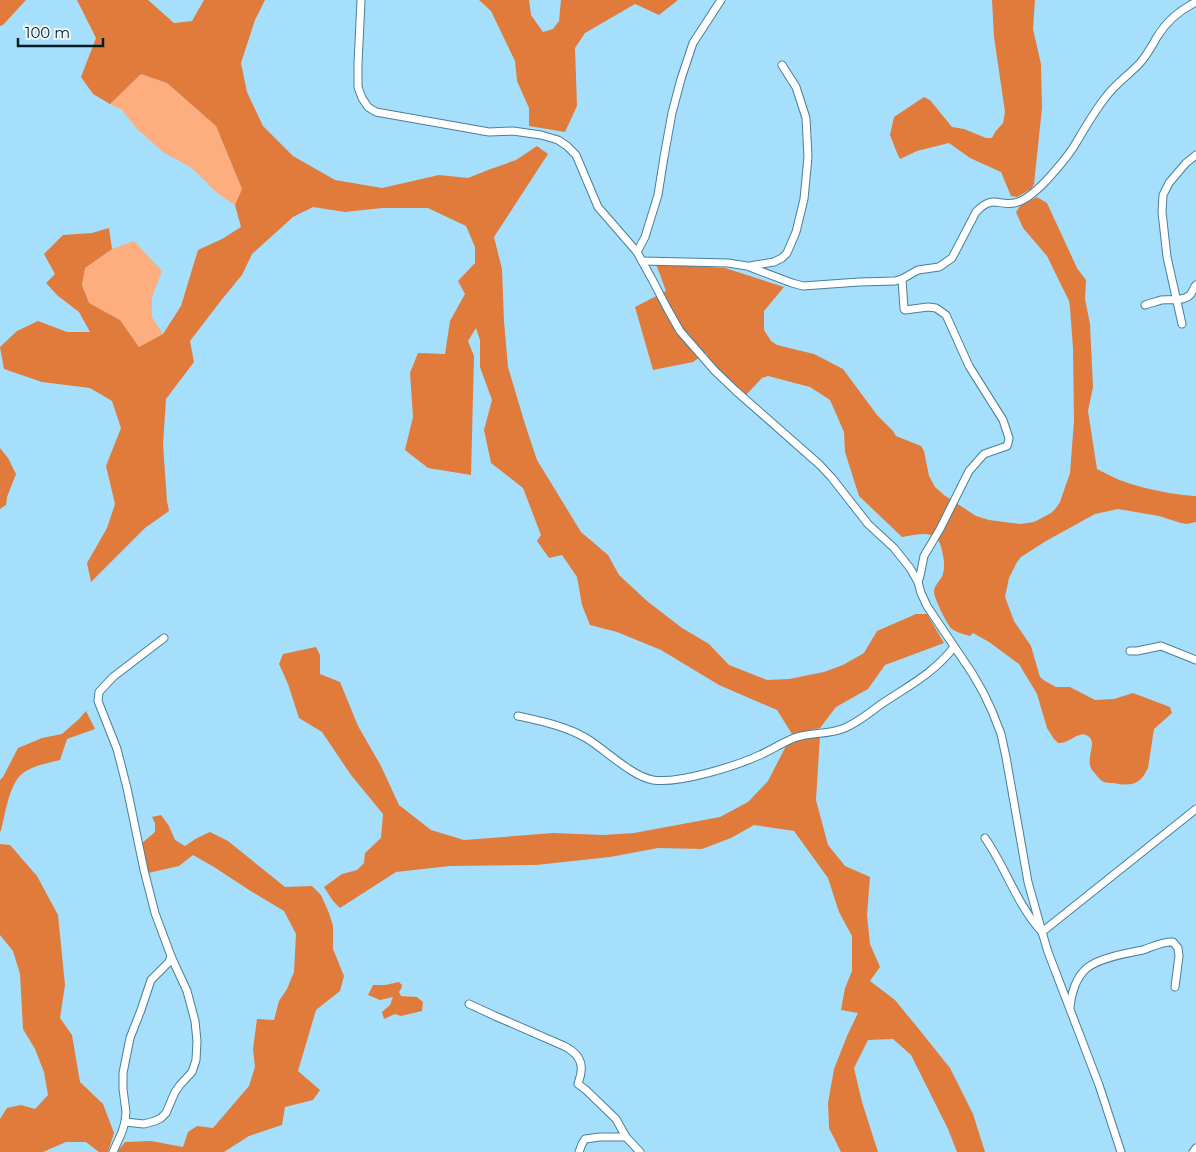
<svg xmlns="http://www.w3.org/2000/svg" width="1196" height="1152" font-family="Montserrat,sans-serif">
<rect width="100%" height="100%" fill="#a6dffb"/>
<g fill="#fead7f">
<polygon points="141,74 167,83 216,126 242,189 235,205 217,193 192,168 163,152 136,128 122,110 110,104"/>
<polygon points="134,241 162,271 152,297 152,317 163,334 139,347 120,320 89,303 82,285 85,268 112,249"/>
</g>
<g fill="#e07b3b">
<polygon points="0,0 26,0 3,25 0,26"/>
<polygon points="77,0 148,0 174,23 192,21 204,0 265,0 255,20 241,63 247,92 263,126 293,156 335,180 382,188 439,175 468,178 488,170 516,160 537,146 548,154 494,237 502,269 504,321 508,367 525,424 537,460 581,532 608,555 619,575 647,601 682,628 709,644 729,665 767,680 789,679 824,672 843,665 864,653 877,631 916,614 927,614 944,643 885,665 868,689 836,707 820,728 792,734 777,710 719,685 661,650 617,632 590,625 582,605 577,577 562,555 549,558 537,541 541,535 523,488 491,463 484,430 492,400 480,367 480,340 476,328 468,341 474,356 471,475 428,468 405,450 413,417 410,373 418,353 445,354 450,321 465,294 458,281 475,263 475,247 466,226 428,208 382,208 345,212 313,207 293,217 252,254 242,275 223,298 190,341 194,362 166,399 163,444 167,501 169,511 145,528 91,582 87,563 107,528 115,504 106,466 121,428 112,401 90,388 42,382 4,369 0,347 17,331 38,321 67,332 90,332 79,312 58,296 46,283 55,274 44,254 63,235 92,233 109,228 112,249 85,268 82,285 89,303 120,320 139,347 163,334 181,306 198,250 222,239 241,227 235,205 242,189 216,126 167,83 141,74 110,104 93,94 81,77 96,38"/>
<polygon points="479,0 529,0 531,15 543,32 553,29 559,21 561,0 678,0 659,15 635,4 585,33 575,48 577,106 565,132 529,126 529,108 517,81 515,61 491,11"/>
<polygon points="992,0 1035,0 1033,29 1041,64 1042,108 1034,184 1031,189 1017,197 1011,196 1001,172 970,158 949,143 917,151 900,159 897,153 890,135 894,117 924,97 930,100 952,127 964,129 986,138 992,138 995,132 1003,123 1005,112 994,37"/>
<path d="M 1037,197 L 1047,203 L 1077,268 L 1086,280 L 1085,299 L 1090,324 L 1093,387 L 1088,411 L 1097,469 C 1103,472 1109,475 1115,478 C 1135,487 1173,495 1196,496 L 1196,522 L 1187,524 L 1181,523 L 1159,516 L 1118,509 L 1095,514 L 1046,541 L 1021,557 L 1017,562 L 1009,578 L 1005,597 L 1014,621 L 1031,646 L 1040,677 L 1045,681 L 1056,687 L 1070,687 L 1095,700 L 1114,699 L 1133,693 L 1170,707 L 1172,713 L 1154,729 L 1148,768 C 1141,784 1131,787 1114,783 C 1111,783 1105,783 1102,781 C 1099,779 1095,773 1092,770 C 1084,757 1100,741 1086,735 C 1078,731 1069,744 1058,743 L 1054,739 L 1047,728 L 1037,694 L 1019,664 L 989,642 L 973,633 L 970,636 C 965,634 957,633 952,629 C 947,625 933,596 934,591 C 935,584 941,580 943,574 C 945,566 944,559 942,551 C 938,527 919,535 902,537 L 859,496 L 845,452 L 844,432 L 830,400 L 810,387 L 768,376 L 762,378 L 746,395 L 719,375 L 706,353 L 693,362 L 653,370 L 635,307 L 666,291 L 656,264 L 725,268 L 784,287 L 764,311 L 764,330 L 771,341 L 777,345 L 814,354 L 843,369 L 877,415 L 893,431 L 896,436 L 921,446 L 924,451 L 929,476 L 935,487 L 944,495 L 976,516 L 989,520 L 1021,524 L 1034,522 L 1051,513 L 1056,508 L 1060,502 L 1070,473 L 1074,421 L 1073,348 L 1070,308 L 1069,301 L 1047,256 L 1023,228 L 1016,212 L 1020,206 Z"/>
<polygon points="0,448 8,458 16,474 7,497 6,505 0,509"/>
<polygon points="316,647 320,655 320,674 340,682 358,726 381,766 399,805 431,830 464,840 553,833 603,835 634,833 720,817 748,802 768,781 787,744 807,737 820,736 816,800 828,845 845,866 870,877 867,915 870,944 880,967 870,981 895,1000 922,1033 950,1068 973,1114 985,1152 957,1152 948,1129 911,1055 893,1039 868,1040 854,1068 862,1102 878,1152 841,1152 829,1128 828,1103 834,1069 847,1036 858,1013 841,1010 845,988 852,971 852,936 839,912 828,878 794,831 754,825 731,838 702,849 658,848 610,857 536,865 450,866 396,872 340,908 333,901 324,887 342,874 357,870 364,863 365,853 381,838 383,814 351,775 322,732 299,718 288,684 279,664 283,654"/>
<path d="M 86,711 L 95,729 L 67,739 L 60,760 C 48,763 36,765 26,771 C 9,780 6,813 1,830 L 0,832 L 0,780 L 3,777 L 18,748 L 42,738 L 62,734 L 79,719 Z"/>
<polygon points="161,815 169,826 175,840 185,846 197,838 210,832 228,841 285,887 312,886 321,895 329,913 333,926 333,949 344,976 340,991 316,1010 298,1071 320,1090 313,1100 285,1107 282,1125 249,1136 224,1152 117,1152 125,1142 151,1141 183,1147 188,1132 197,1126 213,1128 249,1086 255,1067 253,1049 257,1019 274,1020 279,1001 287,989 294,972 296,934 284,911 249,890 214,867 193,855 179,866 148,873 141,844 155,832 155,823 152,817"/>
<polygon points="0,844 10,845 37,876 58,915 65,985 60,1018 72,1035 80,1082 103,1104 114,1133 108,1152 99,1152 86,1142 66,1142 43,1152 0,1152 0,1119 7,1108 21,1105 35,1109 48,1095 44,1072 35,1049 23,1029 20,974 13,951 0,935"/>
<polygon points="399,982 402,985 401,989 399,992 401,996 417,997 423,1002 422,1011 401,1016 395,1014 384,1019 382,1012 390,1005 393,997 380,1000 368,995 373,985 385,985"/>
</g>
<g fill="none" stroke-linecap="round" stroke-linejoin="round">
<g stroke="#487f98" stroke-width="9">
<g id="minor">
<polyline points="361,0 358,64 358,87 362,98 368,107 376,112 489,132 513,131 541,135 558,140 567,146 576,155 598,207 637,252 653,281 667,308 680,331 715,371 736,391 820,465 832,478 868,524 894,548 910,568 918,582 921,593 927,606 972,673 983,692 992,711 1001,734 1006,757 1028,882 1042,932 1048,952 1099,1085 1121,1152"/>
<polyline points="637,252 645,237 658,195 664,157 672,113 681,79 693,43 721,0"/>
<path d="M 642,261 L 728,263 L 747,266 L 792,283 L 803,286 L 859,282 L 895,281 L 902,279 L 918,270 L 939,267 L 952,258 L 976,212 C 994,193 998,208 1018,202 C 1028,199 1038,189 1045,182 C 1056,170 1068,157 1076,143 C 1085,128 1094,112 1105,98 C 1115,84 1129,75 1140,63 C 1147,55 1152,46 1157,37 C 1166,22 1180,10 1196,2"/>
<polyline points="750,266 774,262 782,258 787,253 796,232 804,199 808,157 806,118 796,87 782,65"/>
<polyline points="902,279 904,309 905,310 928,307 936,308 946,315 969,366 1003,420 1009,438 1008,443 1007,446 984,454 969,471 940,529 924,556 920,576 918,582"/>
<path d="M 1145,305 C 1150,303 1156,302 1161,300 C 1169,299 1183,302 1190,295 C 1193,292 1193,288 1196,285"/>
<polyline points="1182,324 1167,257 1162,212 1163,195 1169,183 1186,163 1196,155"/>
<polyline points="1130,651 1137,651 1161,646 1196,660"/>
<path d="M 518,716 C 541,721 565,726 586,738 C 606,750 631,776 653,780 C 679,784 736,766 760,755 C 771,750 782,743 794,738 C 809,732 826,735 842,729 C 856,724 868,714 880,705 C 908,686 933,674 954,647"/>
<path d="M 985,838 C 1006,868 1017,905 1042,932 L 1196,809"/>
<path d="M 469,1004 L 495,1016 L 564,1046 C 574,1051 583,1059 581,1072 C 581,1076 579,1079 578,1084 L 586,1090 L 616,1119 L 626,1137 L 640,1152"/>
<path d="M 1070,1007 C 1071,994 1076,977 1087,968 C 1099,958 1127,953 1143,950 C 1152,947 1163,941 1173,942 L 1178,948 L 1179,956 L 1175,987"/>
<polyline points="125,1122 144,1124 155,1121 161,1118 166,1113 175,1092 180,1085 192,1072 196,1060 197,1041 195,1021 187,991 175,965 171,956 155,913 144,870 127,788 117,749 98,701 99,692 113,677 164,638"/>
<polyline points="113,1152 122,1132 125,1122 126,1112 123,1089 123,1073 130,1038 141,1010 151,980 169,962 171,956"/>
<polyline points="579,1152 582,1144 585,1139 600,1137 626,1137"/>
<polyline points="1193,1152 1196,1148"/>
</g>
</g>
<use href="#minor" stroke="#fff" stroke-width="7"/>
</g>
<path d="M18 38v8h85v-8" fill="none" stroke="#061d28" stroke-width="2.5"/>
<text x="25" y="38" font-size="15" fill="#061d28" stroke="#edf8fe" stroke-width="4" paint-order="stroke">100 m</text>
</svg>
